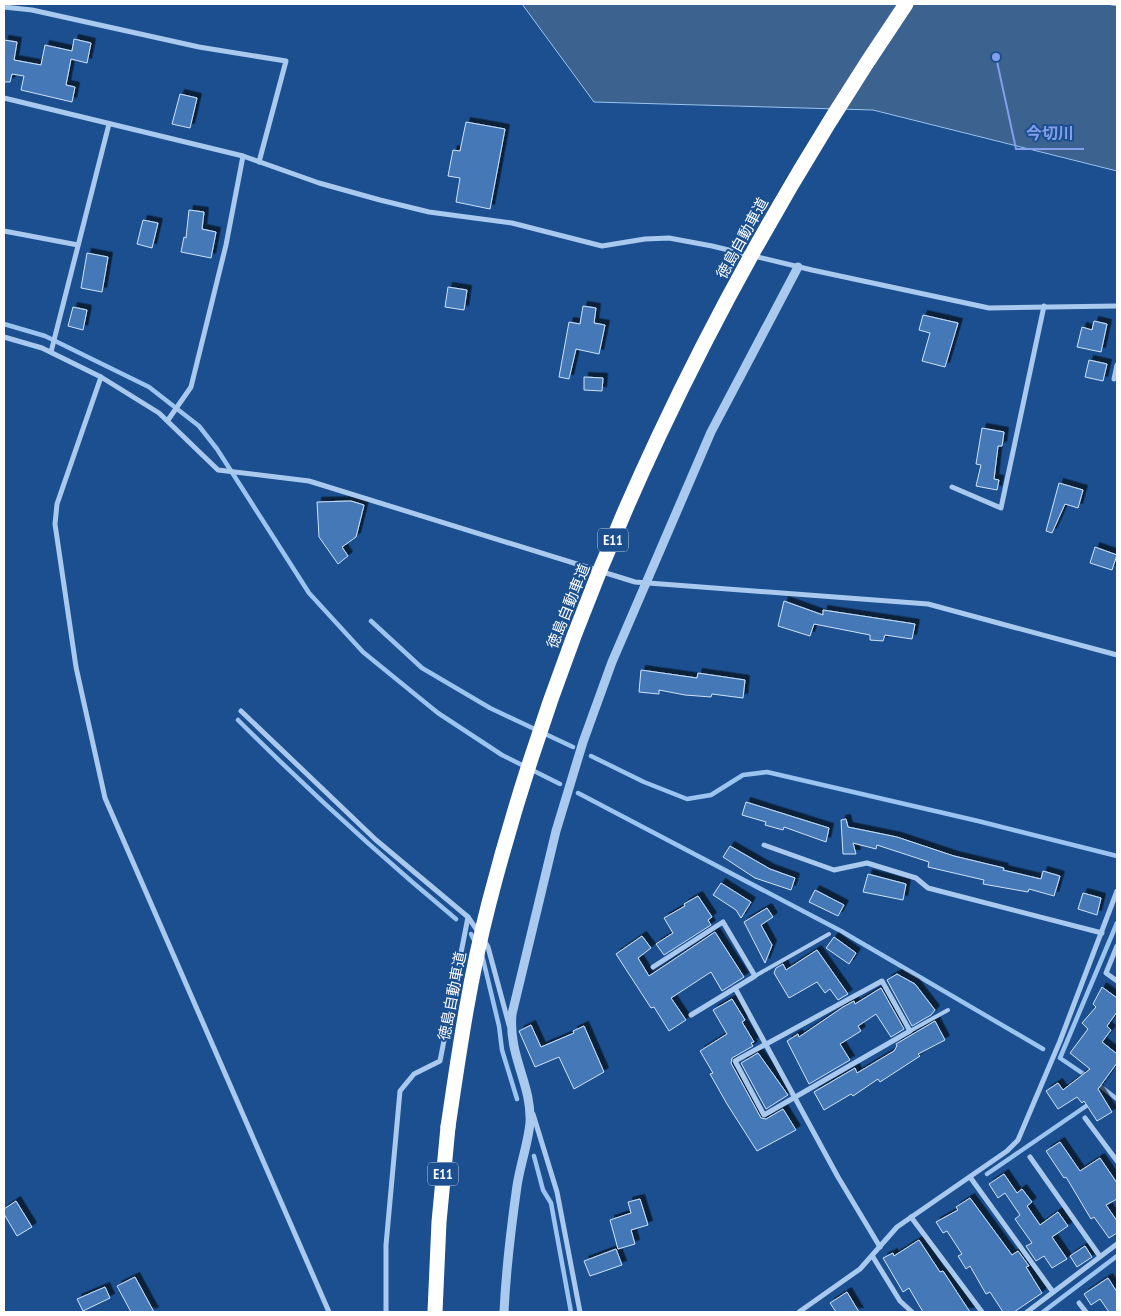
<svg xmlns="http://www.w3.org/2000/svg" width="1121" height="1316" font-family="'PT Sans Narrow','Noto Sans JP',sans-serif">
<defs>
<filter id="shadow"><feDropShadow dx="4.5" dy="-4.5" stdDeviation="0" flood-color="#0009"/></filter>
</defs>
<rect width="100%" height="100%" fill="#1b4f8f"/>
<polygon fill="#3c6290" stroke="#9cc4f0" points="522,4 1107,4 1117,6 1117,171 873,110 594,102"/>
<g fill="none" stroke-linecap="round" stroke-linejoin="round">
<g stroke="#9cc4f0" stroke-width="4.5">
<polyline points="4,324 45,336 149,387 199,426 217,449 309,593 363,652 438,713 502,755 560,784"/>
<polyline points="371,621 422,668 490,708 573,747"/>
<path d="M 238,720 C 308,790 380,856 456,919"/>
<polyline points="591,756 644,782 687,799 711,795 743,775 767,772 978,821 1117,856"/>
<polyline points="578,793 841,931 1043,1049"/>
<polyline points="471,934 475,942"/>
<polyline points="482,955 499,1026 502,1050 517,1099"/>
<polyline points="1088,1077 1060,1058 1117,923"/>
<polyline points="1096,1083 1117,1099"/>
<polyline points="534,1156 543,1190 551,1203 571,1312"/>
<polyline points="987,1174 1092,1102"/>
<polyline points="1043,1312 1117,1256"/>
</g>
</g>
<g fill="#4478b7" stroke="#cfe3fa" filter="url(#shadow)">
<polygon points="74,39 91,43 87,63 71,59 66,85 75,87 72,102 21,90 24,76 12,74 10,82 4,82 4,40 17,42 14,60 41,65 45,45 72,51"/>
<polygon points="180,94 197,98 190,128 172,124"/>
<polygon points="466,122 505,129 490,209 456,202 460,178 448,176 453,150 460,151"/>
<polygon points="189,210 204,212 202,229 216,232 211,258 181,252 184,237 186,238"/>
<polygon points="143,220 158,223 152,248 137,244"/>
<polygon points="87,253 108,257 102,292 81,288"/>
<polygon points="448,287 467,290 464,310 445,307"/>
<polygon points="583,306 596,308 594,323 605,325 599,354 576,349 569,379 559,377 569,322 580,324"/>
<polygon points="73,307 87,310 83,330 68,326"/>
<polygon points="923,315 958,323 945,367 922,361 930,333 919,330"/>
<polygon points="1094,321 1107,324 1101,352 1077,347 1082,327 1092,330"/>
<polygon points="1089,360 1107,364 1103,381 1085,377"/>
<polygon points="584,377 603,378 602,391 584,390"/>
<polygon points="982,428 1004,432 1002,446 998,446 994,479 999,480 997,490 976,486 981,465 976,464"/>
<polygon points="1059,483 1083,490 1078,508 1065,504 1052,533 1046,531"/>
<polygon points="351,501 364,505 356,537 342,547 348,556 338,564 319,537 317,502"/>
<polygon points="1095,547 1117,555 1112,570 1090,563"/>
<polygon points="784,601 823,615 823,610 915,624 912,639 885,635 883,641 870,640 870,635 814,624 810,636 778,626"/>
<polygon points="641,670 697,678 698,673 745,680 743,698 712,694 711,697 685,695 659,690 659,694 639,692"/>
<polygon points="746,802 829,828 826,842 784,827 783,830 765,825 766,822 742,815"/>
<polygon points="846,819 848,827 897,837 954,856 1004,868 1003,870 1041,879 1043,871 1060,876 1054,896 1029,889 1028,892 983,884 984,880 928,867 929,862 877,845 876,849 853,843 856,854 843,854 841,820"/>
<polygon points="730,846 770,869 795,878 791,890 755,878 723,857"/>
<polygon points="868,874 906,884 903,900 863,892"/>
<polygon points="721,883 751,902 741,918 736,910 713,895"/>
<polygon points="815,890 844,905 838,916 809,902"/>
<polygon points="1083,893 1101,898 1097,915 1078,909"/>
<polygon points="698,896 712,917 708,920 711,925 664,955 656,944 673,933 664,918 685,906 684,904"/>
<polygon points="767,908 773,917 761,925 772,945 765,963 744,922"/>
<polygon points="715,932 744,977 722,991 711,972 671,998 686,1020 669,1031 654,1007 651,1008 616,954 642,936 651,948 638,958 649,976"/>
<polygon points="834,937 856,953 849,964 826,948"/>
<polygon points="817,950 848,994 838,1000 830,989 825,993 817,982 789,998 774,973 776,968 783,964 786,970"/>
<polygon points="897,974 915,984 935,1010 931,1015 912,1026 887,980"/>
<polygon points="1102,987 1117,998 1117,1012 1107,1026 1111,1030 1102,1042 1117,1054 1117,1063 1098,1089 1112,1112 1097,1121 1084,1101 1082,1103 1077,1097 1058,1109 1046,1091 1058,1083 1063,1090 1090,1069 1070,1053 1088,1029 1082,1023 1096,1007 1093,1004"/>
<polygon points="881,988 904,1029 891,1037 876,1014 858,1026 861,1031 840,1044 850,1060 809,1084 787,1041 798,1034 799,1037 843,1007 854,1001 855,1004"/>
<polygon points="732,999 745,1020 742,1022 754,1042 751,1043 753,1046 732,1058 731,1063 761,1118 766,1119 783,1109 796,1130 757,1151 727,1104 710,1074 713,1073 700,1051 727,1034 713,1010"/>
<polygon points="935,1021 945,1040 918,1054 920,1056 880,1082 878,1079 853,1096 851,1094 824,1110 814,1092 855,1068 857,1073 894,1051 897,1046 896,1044"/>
<polygon points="531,1025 541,1047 574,1033 573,1031 584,1026 604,1072 574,1089 559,1057 535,1067 519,1031"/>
<polygon points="758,1053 788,1095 766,1109 741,1063"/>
<polygon points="1060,1142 1080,1171 1100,1158 1117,1183 1117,1199 1106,1205 1117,1221 1117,1233 1109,1238 1094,1217 1091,1219 1066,1177 1064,1178 1046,1151"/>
<polygon points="1004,1174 1017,1193 1022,1189 1032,1202 1027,1206 1040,1225 1058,1212 1068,1226 1052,1237 1067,1259 1052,1268 1044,1256 1036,1261 1026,1246 1032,1243 1015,1219 1020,1215 1005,1193 998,1198 989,1184"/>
<polygon points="970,1198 1012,1255 1018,1251 1029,1266 1026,1267 1042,1293 1014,1312 1003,1312 990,1292 986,1294 970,1266 966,1269 958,1256 962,1254 947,1231 943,1233 936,1222 958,1210 956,1207"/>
<polygon points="640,1199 648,1225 631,1230 635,1244 618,1249 610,1220 631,1213 628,1202"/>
<polygon points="16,1201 32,1227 17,1236 4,1214 4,1209"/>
<polygon points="919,1240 940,1272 943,1271 970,1312 923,1312 909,1288 903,1292 883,1258 893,1253 894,1256"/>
<polygon points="1085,1246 1092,1257 1077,1267 1070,1256"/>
<polygon points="616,1249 622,1265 590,1276 584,1261"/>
<polygon points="135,1277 154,1312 131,1312 117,1286"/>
<polygon points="1108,1278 1117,1292 1117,1312 1109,1312 1100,1299 1091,1305 1084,1294"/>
<polygon points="105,1287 110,1298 83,1311 77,1299"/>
<polygon points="847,1292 859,1312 836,1312 830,1303"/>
</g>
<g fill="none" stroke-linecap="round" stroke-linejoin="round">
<g stroke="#a9c9ee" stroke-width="4">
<polyline points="755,976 829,934"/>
<polyline points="910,1031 948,1010"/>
</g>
<g stroke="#a9c9ee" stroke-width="5">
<polyline points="4,7 32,10 199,47 286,61 259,162"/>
<polyline points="4,98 243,156 319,183 380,200 429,212 512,223 602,246 645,239 669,238 712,246 812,270 989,308 1117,306"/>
<polyline points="4,231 78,245"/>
<polyline points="4,337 42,348 101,377 159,413 218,470 309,481 635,582 928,604 1117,655"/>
<polyline points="51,352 109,124"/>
<polyline points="101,377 57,504 55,524 76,667 105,798 329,1312"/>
<polyline points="1114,379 1117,365"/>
<polyline points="168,420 191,387 226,245 243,156"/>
<polyline points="952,487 1001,508 1044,306"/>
<polyline points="241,711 376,840 468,917 440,1061 414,1074 400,1091 386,1245 386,1312"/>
<polyline points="764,845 834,870 867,863 916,878 928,888 1102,933"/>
<polyline points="468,917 479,933"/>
<polyline points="484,940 488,947 509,1025"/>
<polyline points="1117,946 1106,973 1117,981"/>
<polyline points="653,967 723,922 755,976 691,1015"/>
<polygon points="882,981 910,1031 764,1115 735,1061"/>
<polyline points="735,988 838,1177 880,1247"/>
<polyline points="533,1114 557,1192 580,1312"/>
<polyline points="1085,1118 1117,1161"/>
<polyline points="1030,1157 1099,1255"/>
<polyline points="970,1177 1053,1292"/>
<polyline points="911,1217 982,1312"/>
<polyline points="873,1257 900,1301 912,1312"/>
<polyline points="1079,1303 1086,1312"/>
<polyline points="799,1312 860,1269 897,1227 1007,1151 1018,1140 1060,1041 1117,891"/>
<polyline points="1027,1312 1117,1244"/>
</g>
<path stroke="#a9c9ee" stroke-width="9" d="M 504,1312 C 506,1270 511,1228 517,1186 C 520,1165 528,1144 530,1123 C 532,1084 508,1056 512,1014 L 556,831 L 583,742 L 612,662 L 711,432 L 798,267"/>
<polyline stroke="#fff" stroke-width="15" points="435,1312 439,1222 448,1127"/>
<path stroke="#fff" stroke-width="15" d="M 448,1127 C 459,1052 470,976 489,903 C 572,582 720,278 906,4"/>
</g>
<g text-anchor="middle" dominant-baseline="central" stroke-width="4" stroke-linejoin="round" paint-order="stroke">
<g fill="#1b4f8f" stroke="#bbcadd" stroke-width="1">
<rect x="598" y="528.5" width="30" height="23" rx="4"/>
<rect x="428" y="1162.5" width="30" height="23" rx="4"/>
</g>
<g font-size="14" font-weight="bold" fill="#fff">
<text x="613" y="540">E11</text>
<text x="443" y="1174">E11</text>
</g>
<g font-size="15" fill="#fff" stroke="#1b4f8f">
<text transform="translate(742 238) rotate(-61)">徳島自動車道</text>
<text transform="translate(568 606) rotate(-68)">徳島自動車道</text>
<text transform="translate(452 996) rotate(-79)">徳島自動車道</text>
</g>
</g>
<path fill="none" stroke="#839eea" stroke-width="2" d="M996 57L1016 149H1084"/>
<circle fill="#839eea" stroke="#1b4f8f" stroke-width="2" cx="996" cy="57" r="5"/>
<g font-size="16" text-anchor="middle" font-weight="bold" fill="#839eea" stroke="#1b4f8f" stroke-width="4" stroke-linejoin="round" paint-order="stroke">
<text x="1050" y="139">今切川</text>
</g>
<rect width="1121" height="1316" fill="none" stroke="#ffffff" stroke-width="10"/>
</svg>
